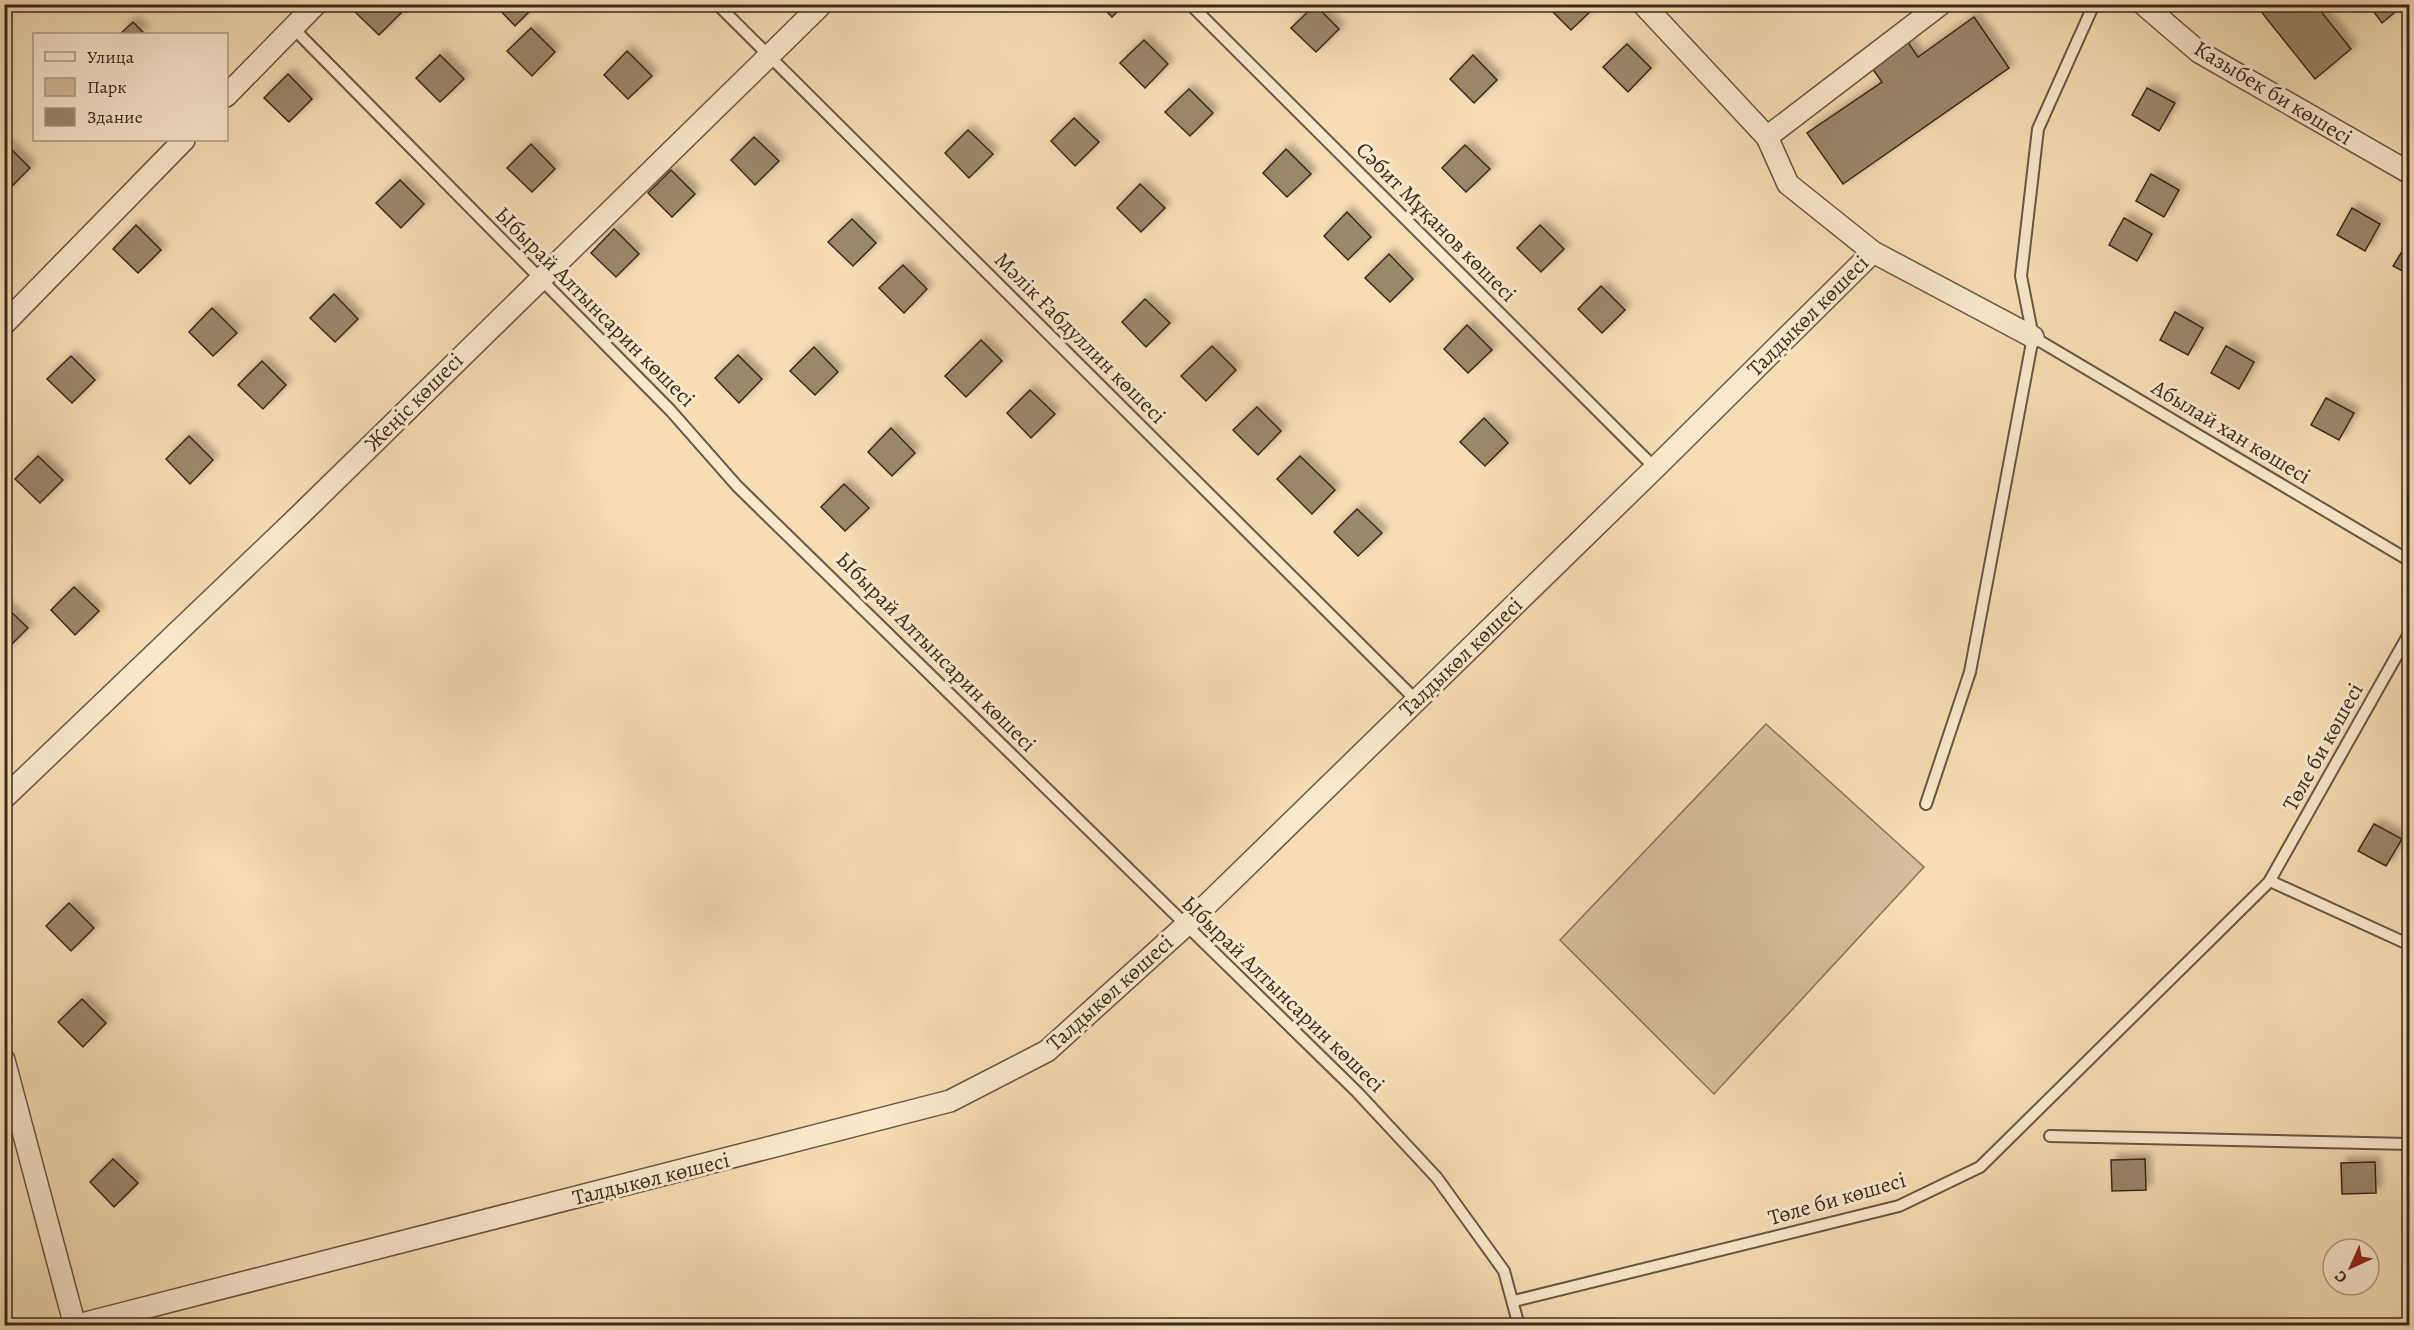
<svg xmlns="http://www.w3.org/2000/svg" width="2414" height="1330" font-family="Alegreya,serif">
<defs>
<filter id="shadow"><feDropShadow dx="5.5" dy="-5.5" stdDeviation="3" flood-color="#0004"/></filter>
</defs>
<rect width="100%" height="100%" fill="#f6ddb3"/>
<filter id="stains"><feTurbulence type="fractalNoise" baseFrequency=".00333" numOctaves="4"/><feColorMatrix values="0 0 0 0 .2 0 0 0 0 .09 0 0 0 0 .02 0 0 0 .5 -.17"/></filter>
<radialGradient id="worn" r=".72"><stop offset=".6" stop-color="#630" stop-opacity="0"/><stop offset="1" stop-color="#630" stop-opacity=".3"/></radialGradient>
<polygon fill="#d5bf9a" stroke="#86755c" stroke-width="1.5" points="1766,724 1924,867 1714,1094 1560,940"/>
<g fill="#9a886b" stroke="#362b1e" stroke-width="1.5" filter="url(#shadow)">
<polygon points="361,4 395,4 402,12 379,35 354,11"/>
<polygon points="494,4 537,4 515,26"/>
<polygon points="1099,4 1125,4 1112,17"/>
<polygon points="1548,4 1592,4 1595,7 1571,30 1547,6"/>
<polygon points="2255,4 2315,4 2351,49 2315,79"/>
<polygon points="2368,4 2405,4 2382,23"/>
<polygon points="1315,5 1339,29 1316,52 1291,28"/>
<polygon points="1974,17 2009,68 1843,184 1807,133 1882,82 1871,67 1907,41 1918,57"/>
<polygon points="133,22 145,34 120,34"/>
<polygon points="531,28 555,52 532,76 507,51"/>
<polygon points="1144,40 1168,64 1145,88 1120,63"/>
<polygon points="1627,44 1651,68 1628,92 1603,67"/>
<polygon points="627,51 652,76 628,99 604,75"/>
<polygon points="440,55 464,79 440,102 416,78"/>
<polygon points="1473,55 1497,80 1474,103 1450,79"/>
<polygon points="288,74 312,99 289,122 264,98"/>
<polygon points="2147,88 2175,103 2159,131 2132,115"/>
<polygon points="1189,89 1213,113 1190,136 1165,112"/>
<polygon points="1074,118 1099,142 1075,166 1051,141"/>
<polygon points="968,130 993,154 969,178 945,153"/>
<polygon points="754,137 779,161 755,185 731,160"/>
<polygon points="6,144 30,168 7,191 4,189"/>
<polygon points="531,144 555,169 532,192 507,168"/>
<polygon points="1465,145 1490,169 1466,192 1442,168"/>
<polygon points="1286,149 1311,174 1287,197 1263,173"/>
<polygon points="671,170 695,194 672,217 648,193"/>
<polygon points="2151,174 2179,190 2164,217 2136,201"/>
<polygon points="400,180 424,204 401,228 376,203"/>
<polygon points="1140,184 1165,208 1141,232 1117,208"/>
<polygon points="2352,208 2380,224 2365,251 2337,235"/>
<polygon points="1347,212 1371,237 1348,260 1324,236"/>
<polygon points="2124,218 2152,234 2137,261 2109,245"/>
<polygon points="852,219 876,243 853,266 828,242"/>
<polygon points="136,225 161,250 138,273 113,249"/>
<polygon points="1540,225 1564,249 1541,272 1517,248"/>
<polygon points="614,229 639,254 616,277 591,253"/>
<polygon points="2410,239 2410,275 2393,266"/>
<polygon points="1389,254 1413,279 1390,302 1365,278"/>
<polygon points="903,265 927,289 904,313 879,288"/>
<polygon points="1601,286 1625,310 1602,333 1578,309"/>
<polygon points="334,294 358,319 335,342 310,318"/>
<polygon points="1145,299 1170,323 1146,347 1122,322"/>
<polygon points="212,308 237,333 213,356 189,332"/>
<polygon points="2175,312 2203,328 2188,355 2160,340"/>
<polygon points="1467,325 1492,350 1468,373 1444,349"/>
<polygon points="981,340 1002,361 966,397 945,376"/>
<polygon points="1212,346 1236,370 1206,401 1181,376"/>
<polygon points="2226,346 2254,362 2239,389 2211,373"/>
<polygon points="814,347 838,372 815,395 790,371"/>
<polygon points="738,355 762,379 739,403 715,378"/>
<polygon points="71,356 95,380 72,403 47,379"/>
<polygon points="262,361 286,385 263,409 238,385"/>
<polygon points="1030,390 1055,414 1031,438 1007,413"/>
<polygon points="2326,398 2354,413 2339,440 2311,425"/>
<polygon points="1257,407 1281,431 1258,455 1233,430"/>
<polygon points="1484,418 1508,443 1485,466 1460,442"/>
<polygon points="891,428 915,453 892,476 868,452"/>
<polygon points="189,436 213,460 190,484 166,459"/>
<polygon points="38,456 63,480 40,503 15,479"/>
<polygon points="1300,456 1335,490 1312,514 1277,479"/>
<polygon points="844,484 869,508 845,531 821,507"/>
<polygon points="1357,509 1382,533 1358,556 1334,532"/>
<polygon points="74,587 99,611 75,635 51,610"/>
<polygon points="4,605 28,628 4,652"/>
<polygon points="2374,824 2402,839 2386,866 2358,851"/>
<polygon points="69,903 94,928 71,951 46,926"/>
<polygon points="82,999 106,1023 83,1047 58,1022"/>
<polygon points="113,1159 138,1183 114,1207 90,1182"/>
<polygon points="2145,1159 2146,1190 2112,1191 2111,1160"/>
<polygon points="2375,1162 2376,1193 2342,1194 2341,1163"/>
</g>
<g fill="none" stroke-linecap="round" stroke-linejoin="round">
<g stroke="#665843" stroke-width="14">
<g id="service">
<polyline points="717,4 1416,700"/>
<polyline points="1190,4 1655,468"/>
<polyline points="293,28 671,411 737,486 1357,1092 1437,1178 1504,1271 1519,1326"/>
<polyline points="2033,337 2410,561"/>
<polyline points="1926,804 1970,672 2033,337 2021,276 2038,129 2094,4"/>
<polyline points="2270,881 2410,945"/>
<polyline points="2050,1136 2410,1144"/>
<polyline points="1514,1301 1899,1206 1980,1167 2269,882 2410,632"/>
</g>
</g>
<g stroke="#665843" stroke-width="24">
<g id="minor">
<polyline points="1643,4 1767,137 1788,184 1873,252 2033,337"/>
<polyline points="2143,4 2199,52 2410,173"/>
<polyline points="226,96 316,4"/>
<polyline points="1767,137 1941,4"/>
<polyline points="4,324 184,140"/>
<polyline points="4,798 300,515 822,4"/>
<polyline points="4,1060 75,1326"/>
<polyline points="74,1326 950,1101 1047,1051 1185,926 1655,468 1873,252"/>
</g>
</g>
<use href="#service" stroke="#f9e9ce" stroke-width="10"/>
<use href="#minor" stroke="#f9e9ce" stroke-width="21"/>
</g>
<g text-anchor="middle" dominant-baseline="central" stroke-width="6" stroke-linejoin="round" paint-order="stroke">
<g font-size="22" fill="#362b1e" stroke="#f9e9ce">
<text transform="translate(2273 93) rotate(31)">Казыбек би көшесі</text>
<text transform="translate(1436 222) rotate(45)">Сәбит Мұқанов көшесі</text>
<text transform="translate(595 307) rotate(45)">Ыбырай Алтынсарин көшесі</text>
<text transform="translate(1808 316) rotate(-45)">Талдыкөл көшесі</text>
<text transform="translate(1080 338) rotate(45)">Мәлік Ғабдуллин көшесі</text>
<text transform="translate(414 402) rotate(-45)">Жеңіс көшесі</text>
<text transform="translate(2231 432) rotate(31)">Абылай хан көшесі</text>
<text transform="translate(936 652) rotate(45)">Ыбырай Алтынсарин көшесі</text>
<text transform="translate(1461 657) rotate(-44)">Талдыкөл көшесі</text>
<text transform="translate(2323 747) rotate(-61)">Төле би көшесі</text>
<text transform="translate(1110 993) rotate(-42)">Талдыкөл көшесі</text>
<text transform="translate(1283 994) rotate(44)">Ыбырай Алтынсарин көшесі</text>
<text transform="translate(651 1179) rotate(-14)">Талдыкөл көшесі</text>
<text transform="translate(1837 1199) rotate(-16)">Төле би көшесі</text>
</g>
</g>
<rect width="2414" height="1330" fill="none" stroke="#f6ddb3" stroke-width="24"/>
<rect x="6" y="6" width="2402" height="1318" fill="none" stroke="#362b1e" stroke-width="3"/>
<rect x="12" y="12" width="2390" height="1306" fill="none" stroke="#362b1e" stroke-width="1.5"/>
<rect x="33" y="33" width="195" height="108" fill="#f9e9ce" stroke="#ab9d88" stroke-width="1.5"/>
<rect x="45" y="52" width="30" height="9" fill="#f9e9ce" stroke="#ab9d88" stroke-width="1.5"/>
<text x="87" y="63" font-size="18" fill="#362b1e">Улица</text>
<rect x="45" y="78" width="30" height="18" fill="#d5bf9a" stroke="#ab9d88" stroke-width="1.5"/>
<text x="87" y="93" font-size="18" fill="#362b1e">Парк</text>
<rect x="45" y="108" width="30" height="18" fill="#9a886b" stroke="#ab9d88" stroke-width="1.5"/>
<text x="87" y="123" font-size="18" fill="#362b1e">Здание</text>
<g transform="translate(2351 1267) rotate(225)"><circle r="28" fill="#f9e9ce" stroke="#ab9d88" stroke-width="1.5"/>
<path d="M0-4.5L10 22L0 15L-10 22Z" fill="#8f2418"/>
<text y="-9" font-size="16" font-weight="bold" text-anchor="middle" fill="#362b1e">С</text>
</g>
<rect width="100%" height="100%" filter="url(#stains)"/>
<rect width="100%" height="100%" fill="url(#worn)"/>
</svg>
